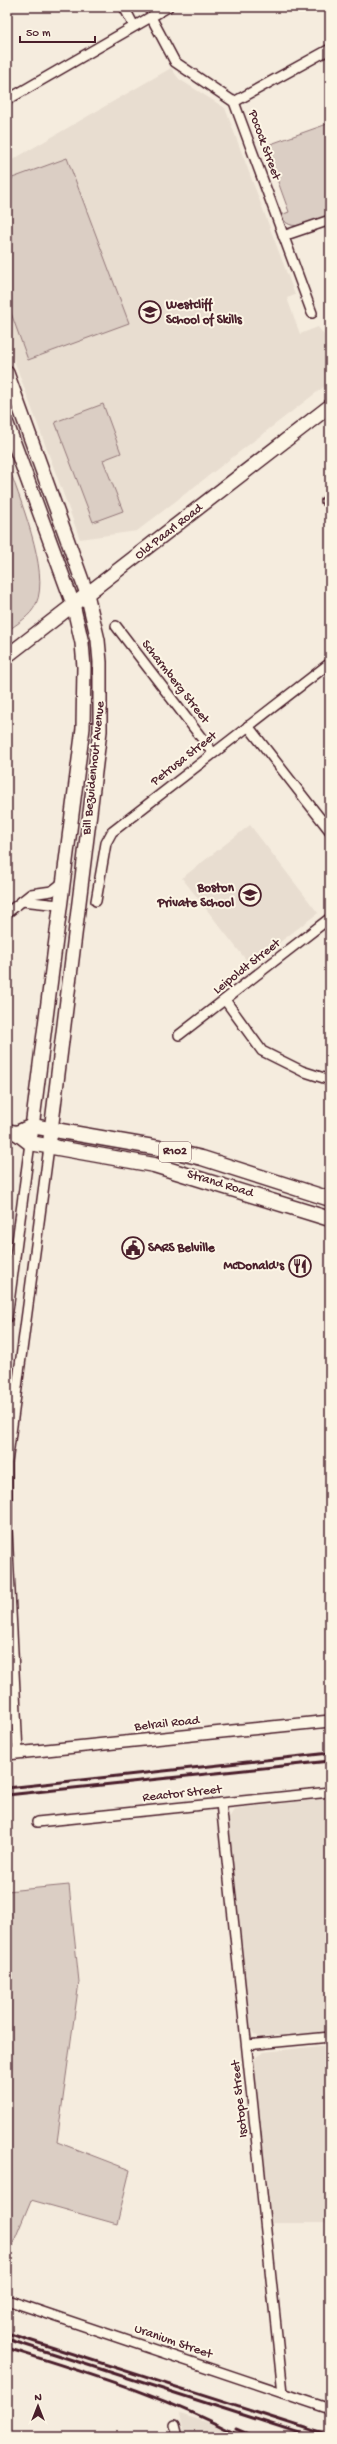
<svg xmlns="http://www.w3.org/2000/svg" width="337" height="2444" font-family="'Gochi Hand',sans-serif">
<rect width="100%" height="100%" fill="#f5ecde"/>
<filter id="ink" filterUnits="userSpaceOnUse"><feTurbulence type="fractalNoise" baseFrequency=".025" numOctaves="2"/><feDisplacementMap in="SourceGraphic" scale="8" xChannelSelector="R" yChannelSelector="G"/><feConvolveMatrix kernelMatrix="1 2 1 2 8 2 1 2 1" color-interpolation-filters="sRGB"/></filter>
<g filter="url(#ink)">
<g fill="#e8ddd0">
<polygon points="171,68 179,79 225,108 295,295 287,298 300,334 318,327 330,343 330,382 137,531 80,539 7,341 7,163"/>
<polygon points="250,825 318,913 250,965 182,878"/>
<polygon points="330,1798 330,2031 257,2037 249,2028 228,1819 234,1810 240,1808"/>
<polygon points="330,2045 330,2223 270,2223 253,2064 256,2057 264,2052"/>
<polygon points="180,2414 253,2437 185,2437"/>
</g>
<g fill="#dbcec4" stroke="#927678">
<path d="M 330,123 L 330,215 C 314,220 289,236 281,215 L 289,212 L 265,146 Z"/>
<polygon points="67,158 129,323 28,360 7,302 7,180"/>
<polygon points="103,404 121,453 103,460 123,511 93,522 55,422"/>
<path d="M 7,462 C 18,495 51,572 36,604 C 31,616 17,624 7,631 Z"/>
<polygon points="69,1885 79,1982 57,2142 130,2170 117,2224 31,2200 7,2258 7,1891"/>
</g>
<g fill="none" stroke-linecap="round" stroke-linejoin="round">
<g stroke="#4a1f2b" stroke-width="12">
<g id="minor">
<polyline points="124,7 134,26"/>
<polyline points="151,17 175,62 234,102 312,313"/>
<polyline points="7,100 168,7"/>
<polyline points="234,102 330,49"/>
<polyline points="283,236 330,220"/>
<polyline points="326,501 330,498"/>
<polyline points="116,626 213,753"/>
<polyline points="248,726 330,831"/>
<polyline points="22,901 59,905"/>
<polyline points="96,901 106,843 112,832 330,663"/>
<polyline points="7,913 31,894 52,891 61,884"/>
<polyline points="225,1000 262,1051 302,1071 330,1080"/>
<polyline points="179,1035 330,918"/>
<polyline points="7,1318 30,1143"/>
<polyline points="18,1753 7,1530 7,1463 49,1147"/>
<polyline points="221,1803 283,2393"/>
<polyline points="37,1822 330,1792"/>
<polyline points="247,2045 330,2037"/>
<polyline points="7,2300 330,2409"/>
<polyline points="175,2425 178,2437"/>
</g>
</g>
<g stroke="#4a1f2b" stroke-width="14">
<polyline id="tertiary" points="7,1754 330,1721"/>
</g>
<g stroke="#4a1f2b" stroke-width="16">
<g id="secondary">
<polyline points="7,373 87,594 98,640 100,662 100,731 49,1147"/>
<polyline points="7,424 73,604 82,643 84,667 83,728 31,1135"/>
<polyline points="7,656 330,406"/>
</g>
</g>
<g stroke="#4a1f2b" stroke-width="17">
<g id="primary">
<polyline points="7,1131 17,1133 32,1126 159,1148 202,1158 330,1199"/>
<polyline points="17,1133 30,1143 154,1165 330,1219"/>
</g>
</g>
<use href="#minor" stroke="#fcf5e5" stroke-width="9"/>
<use href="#tertiary" stroke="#fcf5e5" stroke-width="11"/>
<use href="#secondary" stroke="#fcf5e5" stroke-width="13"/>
<use href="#primary" stroke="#fcf5e5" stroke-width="14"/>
<g stroke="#4a1f2b" stroke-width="3">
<polyline points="7,1788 330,1753"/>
<polyline points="7,1795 330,1761"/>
<polyline points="7,2333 330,2436"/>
<polyline points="7,2339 312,2437"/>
<path d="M 7,2348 C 90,2374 165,2396 242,2437"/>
<polyline points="236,2429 255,2437"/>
</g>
</g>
</g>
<defs>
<g id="school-ring" transform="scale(1.15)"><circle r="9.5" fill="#fcf5e5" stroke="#4a1f2b" stroke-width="1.5"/><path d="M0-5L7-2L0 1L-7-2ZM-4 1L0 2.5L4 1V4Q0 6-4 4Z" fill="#4a1f2b"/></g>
<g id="civic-ring" transform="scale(1.15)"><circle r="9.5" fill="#fcf5e5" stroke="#4a1f2b" stroke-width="1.5"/><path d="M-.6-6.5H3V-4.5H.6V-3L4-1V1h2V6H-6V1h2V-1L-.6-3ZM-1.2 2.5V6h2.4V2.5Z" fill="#4a1f2b"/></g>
<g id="restaurant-ring" transform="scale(1.15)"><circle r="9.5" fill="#fcf5e5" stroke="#4a1f2b" stroke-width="1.5"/><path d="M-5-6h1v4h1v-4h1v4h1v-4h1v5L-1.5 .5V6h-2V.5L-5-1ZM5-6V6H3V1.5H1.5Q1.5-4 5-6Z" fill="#4a1f2b"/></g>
</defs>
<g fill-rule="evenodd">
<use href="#school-ring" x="150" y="312"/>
<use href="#school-ring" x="250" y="895"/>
<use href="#civic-ring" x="133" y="1248"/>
<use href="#restaurant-ring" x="300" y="1266"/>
</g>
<g text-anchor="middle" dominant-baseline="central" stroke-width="4" stroke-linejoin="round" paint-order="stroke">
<rect fill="#fcf5e5" stroke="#7f5f63" stroke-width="1" x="159" y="1142" width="32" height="20" rx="3"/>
<g font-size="12" font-weight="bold" fill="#4a1f2b">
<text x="175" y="1152">R102</text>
</g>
<g font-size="13" fill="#4a1f2b" stroke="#fcf5e5">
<text transform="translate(264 145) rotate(70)">Pocock Street</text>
<text transform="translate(169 532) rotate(-38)">Old Paarl Road</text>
<text transform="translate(175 682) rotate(52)">Scharmberg Street</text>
<text transform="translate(184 759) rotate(-38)">Petrusa Street</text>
<text transform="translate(94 768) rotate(-84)">Bill Bezuidenhout Avenue</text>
<text transform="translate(247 967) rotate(-38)">Leipoldt Street</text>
<text transform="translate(220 1184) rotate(17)">Strand Road</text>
<text transform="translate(167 1724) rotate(-6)">Belrail Road</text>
<text transform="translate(182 1794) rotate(-6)">Reactor Street</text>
<text transform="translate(240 2099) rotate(-96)">Isotope Street</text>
<text transform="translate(173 2342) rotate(19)">Uranium Street</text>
</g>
<g font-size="13" font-weight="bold" fill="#4a1f2b" stroke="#fcf5e5" text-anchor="start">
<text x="166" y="305">Westcliff<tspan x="166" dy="15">School of Skills</tspan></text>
<text x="234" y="888" text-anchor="end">Boston<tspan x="234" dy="15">Private School</tspan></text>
<text x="148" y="1248">SARS Belville</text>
<text x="284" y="1266" text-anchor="end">McDonald's</text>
</g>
</g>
<rect width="337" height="2444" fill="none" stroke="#fcf5e5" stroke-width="24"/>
<rect x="12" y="12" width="313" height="2420" fill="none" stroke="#4a1f2b" stroke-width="1.5" filter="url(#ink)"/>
<g transform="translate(38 2406)" stroke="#fcf5e5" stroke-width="3" paint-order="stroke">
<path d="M0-3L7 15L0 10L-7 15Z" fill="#4a1f2b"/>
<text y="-6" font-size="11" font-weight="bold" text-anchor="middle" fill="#4a1f2b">N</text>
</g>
<path d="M20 36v6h75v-6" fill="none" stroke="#4a1f2b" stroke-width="2"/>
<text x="26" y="36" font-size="12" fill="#4a1f2b" stroke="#fcf5e5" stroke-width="3" paint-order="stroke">50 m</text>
</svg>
